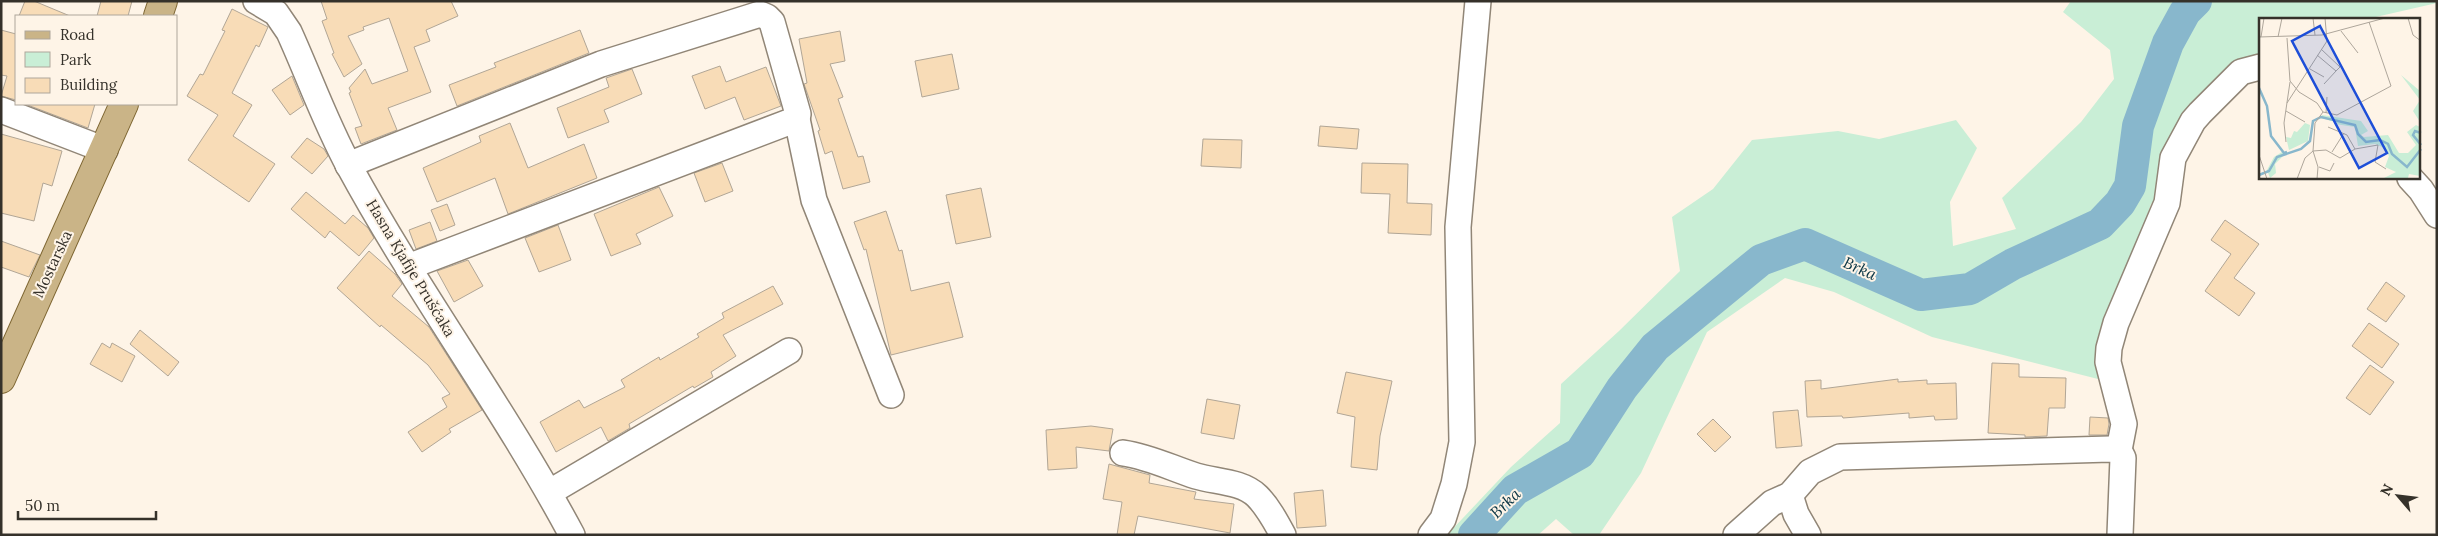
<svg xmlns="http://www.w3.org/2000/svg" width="2438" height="536" font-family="Lora,serif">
<rect width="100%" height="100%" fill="#fef4e7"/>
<polygon fill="#c9eed6" points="2071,1 2437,1 2437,3 2367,19 2260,19 2260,65 2208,108 2173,180 2151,204 2098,356 2098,379 1932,337 1834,292 1785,278 1707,332 1641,473 1599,535 1574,535 1556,519 1538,535 1447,535 1511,467 1560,423 1561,384 1619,331 1680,271 1672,217 1713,189 1752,140 1838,131 1879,139 1956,120 1977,148 1950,202 1953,246 2016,229 2002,198 2081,122 2114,79 2110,50 2063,12"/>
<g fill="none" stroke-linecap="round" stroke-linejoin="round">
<polyline stroke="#88b7cc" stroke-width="32" points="1474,535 1515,490 1580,453 1622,388 1655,347 1761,260 1805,244 1921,295 1970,289 2013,264 2100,224 2120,203 2130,186 2138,126 2168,43 2185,12 2196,1"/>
</g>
<g fill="#f8dcb7" stroke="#b1a696">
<polygon points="25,1 34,1 70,16 19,16"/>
<polygon points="101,1 132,1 128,16 97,16"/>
<polygon points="321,1 451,1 458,16 426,30 430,41 414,47 431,92 388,108 397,130 361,144 355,128 362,126 349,93 351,92 349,88 365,69 372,84 408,71 389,18 363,27 364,30 348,36 362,64 344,77 332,54 334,53 322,21 327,19"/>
<polygon points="232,9 268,27 259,47 256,45 232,93 252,105 233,136 275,164 249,202 188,160 218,115 187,96 200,74 203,75 225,31 222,30"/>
<polygon points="1,30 16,34 16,100 1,96 7,76 1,75"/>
<polygon points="580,30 589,53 457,106 449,85 496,67 494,63"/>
<polygon points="840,31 845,61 830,64 843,97 838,99 858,157 863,156 870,182 843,189 832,151 825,154 818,131 820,130 804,84 807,83 799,39"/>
<polygon points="952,54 959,89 922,97 915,61"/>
<polygon points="720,66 726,82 766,67 781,106 744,120 735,97 705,109 692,76"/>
<polygon points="632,69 642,94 604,110 609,122 568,138 557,108 609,87 606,78"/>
<polygon points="292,76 304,105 290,115 272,90"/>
<polygon points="25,104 95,104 88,128"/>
<polygon points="510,123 528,168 584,144 597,178 508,214 495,178 437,202 423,168 481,142 479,136"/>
<polygon points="1320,126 1359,129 1357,149 1318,146"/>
<polygon points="1,134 62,151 52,186 43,183 34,221 1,213"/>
<polygon points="307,138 324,149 328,156 312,174 291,157"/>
<polygon points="1203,139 1242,140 1241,168 1201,166"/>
<polygon points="722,163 733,191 705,202 694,173"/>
<polygon points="1362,163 1408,164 1407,203 1432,204 1431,235 1388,233 1390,194 1361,193"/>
<polygon points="659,187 673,216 636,234 641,244 611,256 594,214"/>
<polygon points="981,188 991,237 956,244 946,195"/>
<polygon points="306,192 345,224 353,215 368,228 374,238 359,256 330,231 325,238 291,209"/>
<polygon points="447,204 455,225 440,231 431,210"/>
<polygon points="886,211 899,251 902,250 911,291 949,282 963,337 891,355 866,249 864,250 854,222"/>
<polygon points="2225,220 2259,244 2234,278 2255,293 2239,316 2205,291 2231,254 2211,240"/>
<polygon points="430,222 437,241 416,249 409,230"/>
<polygon points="558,225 571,260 539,272 525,238"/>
<polygon points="1,241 40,255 29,277 1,267"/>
<polygon points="369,251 395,274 402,284 392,296 429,327 482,410 449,429 451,432 422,452 408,432 447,407 442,398 450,394 428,365 381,325 380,327 337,288"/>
<polygon points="468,260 483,286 454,302 437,271"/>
<polygon points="2386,282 2405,296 2386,322 2367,309"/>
<polygon points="773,286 783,304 723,335 736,356 711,372 713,377 694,388 693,386 629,424 630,428 608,441 601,427 556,452 540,422 579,400 584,408 625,387 621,380 659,357 660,360 699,337 697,334 724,318 722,313"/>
<polygon points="2369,323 2399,344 2382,368 2352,346"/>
<polygon points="140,330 179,362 168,376 130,344"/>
<polygon points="102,343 110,348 112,343 135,356 122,382 90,364"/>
<polygon points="1992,363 2019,364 2019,377 2066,378 2065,408 2049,408 2047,436 2025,437 2025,435 1988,433"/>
<polygon points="2370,365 2394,382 2370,415 2346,398"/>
<polygon points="1346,372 1392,381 1380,436 1377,470 1351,467 1355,417 1337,413"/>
<polygon points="1898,379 1898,382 1927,380 1927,384 1956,383 1957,419 1935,420 1934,416 1909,418 1909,413 1843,418 1842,416 1807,417 1805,381 1821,380 1821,389"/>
<polygon points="1207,399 1240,405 1234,439 1201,433"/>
<polygon points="1798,410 1802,446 1776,448 1773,412"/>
<polygon points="2090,417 2108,418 2109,424 2107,435 2089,435"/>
<polygon points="1713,419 1731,437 1715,452 1697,434"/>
<polygon points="1091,426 1113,429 1109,451 1076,447 1077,468 1048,470 1046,430"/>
<polygon points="1109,464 1150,475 1149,483 1196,492 1194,499 1234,504 1230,533 1138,516 1134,535 1117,535 1122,502 1103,499"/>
<polygon points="1323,490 1326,526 1297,528 1294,493"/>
</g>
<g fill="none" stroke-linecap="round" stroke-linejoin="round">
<g stroke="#918677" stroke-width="28">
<g id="minor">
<path d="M 256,1 L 276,13 L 289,32 C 309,76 326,124 349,166 C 418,293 504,408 572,535"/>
<polyline points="1,110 105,150"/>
<polyline points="797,119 814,200 891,395"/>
<polyline points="348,165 601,64 760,14 767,17 772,22 798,114 797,119 408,267"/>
<polyline points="2410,178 2421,190 2437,215"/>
<polyline points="2119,450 2124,424 2108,362 2109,348 2116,323 2167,203 2173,158 2193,121 2200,113 2241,72 2260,67"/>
<path d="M 1123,453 C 1150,457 1171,468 1196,476 C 1216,482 1241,481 1257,496 C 1268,507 1276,522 1283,535"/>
<polyline points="550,492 789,351"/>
<polyline points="1790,495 1796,514 1808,535"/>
<polyline points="1431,535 1443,519 1454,484 1462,442 1458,227 1478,1"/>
<polyline points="1736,535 1772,503 1790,495 1810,472 1840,457 2110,449 2119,450 2123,458 2120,535"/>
</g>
</g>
<g stroke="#7e6632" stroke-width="30">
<g id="major">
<polyline points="158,16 163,1"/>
<polyline points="1,379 124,104"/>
</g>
</g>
<use href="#minor" stroke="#fff" stroke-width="25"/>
<use href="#major" stroke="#cab487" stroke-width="28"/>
</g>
<g text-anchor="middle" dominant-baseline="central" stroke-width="4" stroke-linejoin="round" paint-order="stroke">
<g font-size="15" fill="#35312a" stroke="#fef4e7">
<text transform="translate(52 264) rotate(-65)">Mostarska</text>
<text transform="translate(411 268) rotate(59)">Hasna Kjafije Prušćaka</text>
</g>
<g font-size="16" font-style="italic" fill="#073343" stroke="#fef4e7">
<text transform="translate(1860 268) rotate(24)">Brka</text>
<text transform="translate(1505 503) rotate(-44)">Brka</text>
</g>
</g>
<g transform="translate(2259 18)">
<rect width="161" height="161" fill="#fef4e7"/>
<path d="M 142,57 L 161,73 L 161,104 L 154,93 L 161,82 ZM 63,97 L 102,103 L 109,113 L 102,117 L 105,119 L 129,117 L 140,135 L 149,135 L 157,127 L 148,114 L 157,107 L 161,109 L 161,158 L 150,156 L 149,160 L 153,161 L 123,161 L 137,154 L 126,149 L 130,138 L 123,129 L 116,126 L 99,128 L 96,109 L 76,106 L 77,104 L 62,100 ZM 46,105 L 51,107 L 49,123 L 30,132 L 27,119 L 32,120 L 35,113 L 38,114 ZM 23,134 L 25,137 L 16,146 L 17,155 L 11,160 L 8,152 L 15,139 Z" fill="#c9eed6"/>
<path fill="none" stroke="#88b7cc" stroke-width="2.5" d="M 0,70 L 8,88 L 12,118 L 25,135 L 28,134M 162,115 L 156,113 L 154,117 L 162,127M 0,157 L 10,153 L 18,139 L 42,131 L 51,123 L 54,103 L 62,99 L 96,107 L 99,116 L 107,124 L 121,122 L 129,126 L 133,136 L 148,149 L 162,131"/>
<path fill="none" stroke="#aea69b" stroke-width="1" d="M 54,0 L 56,17M 149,0 L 154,17 L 162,23M 82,13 L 99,35M 0,19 L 63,17 L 126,0M 2,19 L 5,0M 19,19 L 23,0M 28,20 L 31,63 L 40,74 L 58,85 L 64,94 L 56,105 L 54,133 L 46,140 L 38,161M 58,37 L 77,53 L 81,49 L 62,31M 51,51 L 65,59M 65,66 L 77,53M 28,85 L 68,23 L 66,0M 27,93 L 46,104M 64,94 L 78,97 L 132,68 L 110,4M 67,95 L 68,79M 27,124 L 25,105 L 31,64M 96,131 L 119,127 L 116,144 L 127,151M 73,134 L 85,115M 0,137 L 8,161M 60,149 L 71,153 L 75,145M 58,161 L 59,149 L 54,133 L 67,132 L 81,140 L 96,131 L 88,117 L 69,109"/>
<path fill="#1d4ed8" fill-opacity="0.15" stroke="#1d4ed8" stroke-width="2.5" d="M 61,8 L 128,135 L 100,150 L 33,23 Z"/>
<rect width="161" height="161" fill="none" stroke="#35312a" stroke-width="2.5"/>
</g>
<rect width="2438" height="536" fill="none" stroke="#35312a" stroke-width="5"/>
<rect x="15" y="15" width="162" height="90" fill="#fef4e7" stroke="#aea69b"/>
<rect x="25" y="31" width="25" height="8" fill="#cab487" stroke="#aea69b"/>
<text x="60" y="40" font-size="15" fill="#35312a">Road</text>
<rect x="25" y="52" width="25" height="15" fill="#c9eed6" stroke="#aea69b"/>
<text x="60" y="65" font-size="15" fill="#35312a">Park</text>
<rect x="25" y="78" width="25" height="15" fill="#f8dcb7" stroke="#aea69b"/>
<text x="60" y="90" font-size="15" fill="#35312a">Building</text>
<g transform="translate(2398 496) rotate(298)" stroke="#fef4e7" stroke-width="4" paint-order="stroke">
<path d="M0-4L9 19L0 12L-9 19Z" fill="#35312a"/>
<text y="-8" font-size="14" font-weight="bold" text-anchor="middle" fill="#35312a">N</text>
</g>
<path d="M18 511v8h138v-8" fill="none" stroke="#35312a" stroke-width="2.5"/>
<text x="25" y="511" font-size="15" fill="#35312a" stroke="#fef4e7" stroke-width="4" paint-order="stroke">50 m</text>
</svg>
